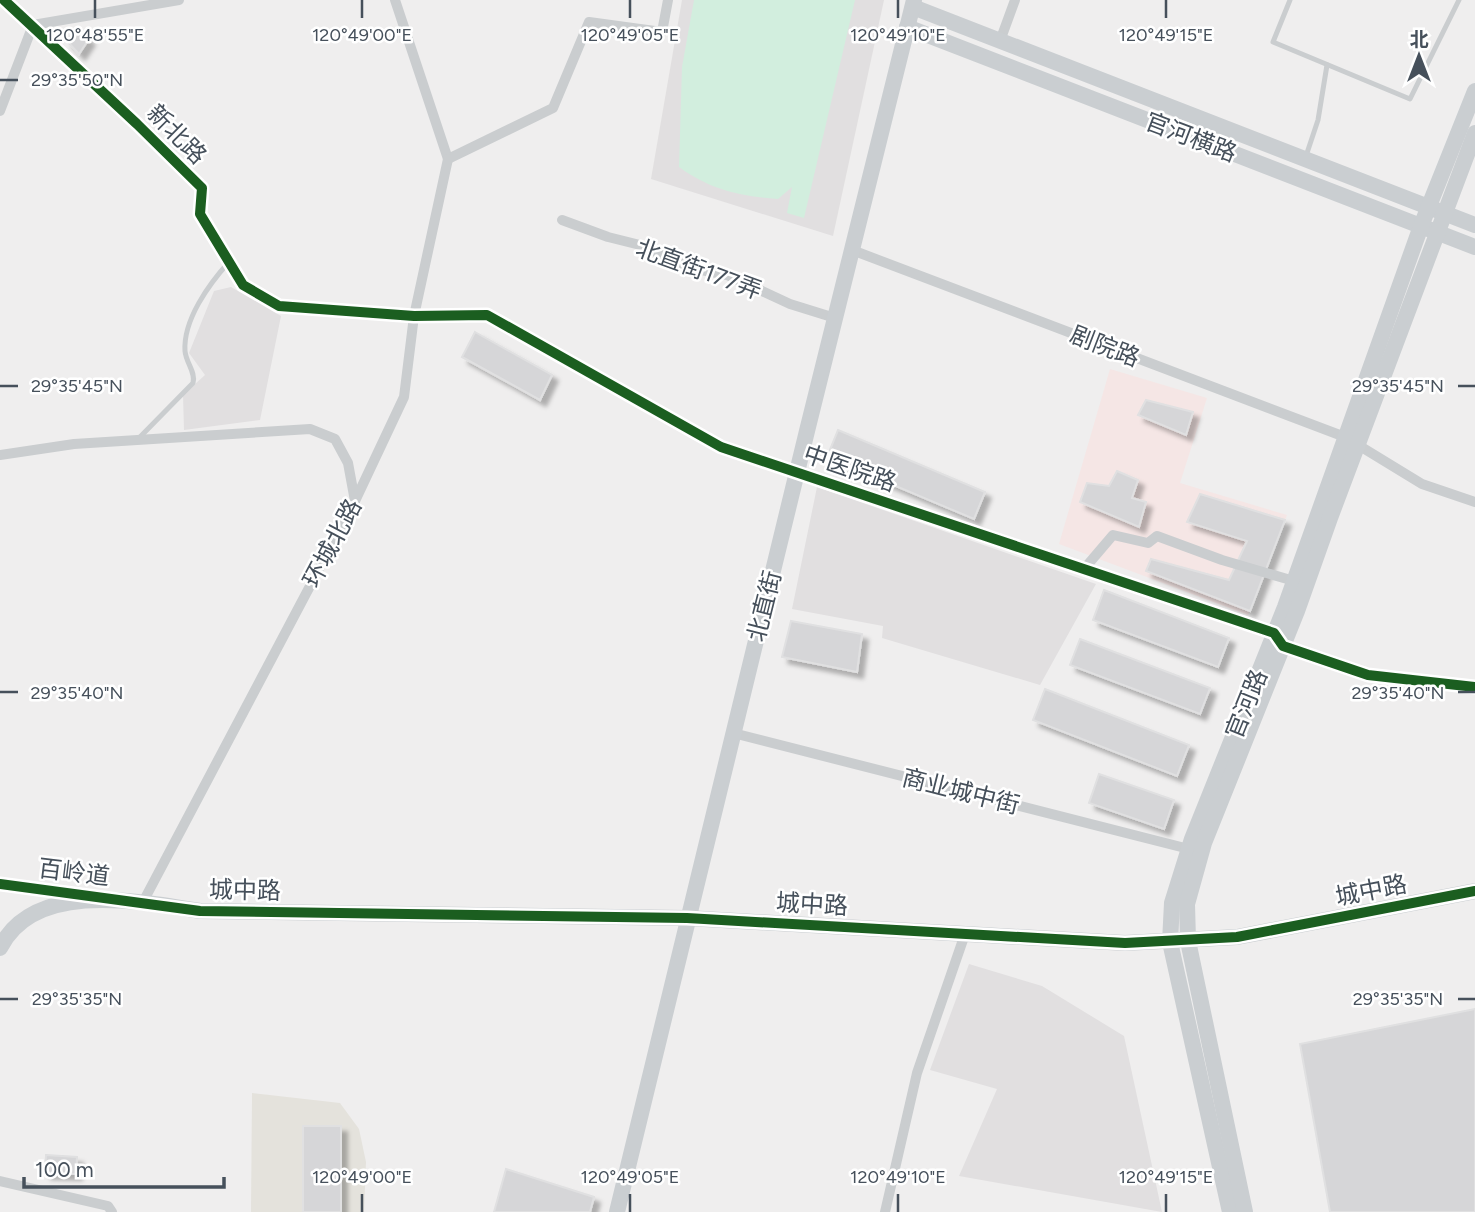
<svg xmlns="http://www.w3.org/2000/svg" width="1475" height="1212" font-family="Figtree,'Noto Sans SC',sans-serif">
<defs>
<filter id="shadow"><feDropShadow dx="6" dy="6" stdDeviation="2" flood-color="#0004"/></filter>
</defs>
<rect width="100%" height="100%" fill="#efeeee"/>
<polygon fill="#e4e2dc" points="252,1093 340,1103 359,1129 366,1162 364,1212 251,1212"/>
<g fill="#e1dfe0">
<polygon points="682,0 884,0 833,236 651,179"/>
<polygon points="231,287 281,316 260,420 184,430 183,395 205,375 189,353 214,291"/>
<polygon points="817,487 1096,584 1040,685 882,638 883,626 792,609"/>
<polygon points="969,964 1042,986 1124,1036 1162,1212 959,1176 997,1089 930,1070"/>
</g>
<polygon fill="#f5e6e5" points="1110,369 1207,398 1180,483 1287,515 1248,615 1059,544"/>
<path fill="#d2eede" d="M 694,0 L 855,0 L 804,218 L 787,213 L 792,187 L 778,199 C 739,196 711,190 679,167 L 682,67 Z"/>
<g fill="#d6d6d8" stroke="#e0e0e1" stroke-width="2" filter="url(#shadow)">
<polygon points="77,30 89,39 79,54 66,40"/>
<polygon points="475,332 552,375 540,400 462,357"/>
<polygon points="1146,400 1193,412 1186,435 1138,415"/>
<polygon points="838,430 985,492 974,519 827,457"/>
<polygon points="1117,471 1138,480 1132,498 1146,502 1139,527 1080,502 1087,483 1109,486"/>
<polygon points="1200,494 1285,520 1250,611 1146,571 1151,559 1229,580 1247,541 1187,522"/>
<polygon points="1104,590 1229,638 1218,667 1093,620"/>
<polygon points="791,621 862,634 857,672 782,657"/>
<polygon points="1080,639 1210,688 1200,714 1070,665"/>
<polygon points="1045,689 1189,745 1177,776 1033,720"/>
<polygon points="1099,774 1174,800 1164,829 1089,803"/>
<polygon points="1475,1009 1475,1212 1330,1212 1300,1044"/>
<rect x="303" y="1126" width="38" height="86"/>
<polygon points="46,1155 77,1157 76,1174 45,1173"/>
<polygon points="506,1169 594,1197 590,1212 494,1212"/>
</g>
<g fill="none" stroke-linecap="round" stroke-linejoin="round">
<g stroke="#cacdcf" stroke-width="5">
<polyline points="1290,0 1273,42 1410,99 1459,0"/>
<polyline points="1306,156 1318,120 1327,65"/>
<path d="M 138,439 L 193,383 C 196,372 186,363 185,351 C 183,320 209,284 229,262"/>
</g>
<g stroke="#cacdcf" stroke-width="10">
<polyline points="4,0 137,124 202,188 200,214 243,285 279,306 414,316 487,315 721,447 1274,633 1283,646 1368,675 1475,687"/>
<polyline points="395,0 448,159"/>
<polyline points="1000,41 1015,0"/>
<polyline points="0,111 33,25 179,0"/>
<polyline points="448,159 553,108 589,22 662,32 668,0"/>
<polyline points="562,220 608,237 640,245 691,268 727,275 790,304 835,318"/>
<polyline points="852,250 1345,437 1422,484 1475,502"/>
<polyline points="0,455 74,444 310,429 335,439 348,463 355,501"/>
<polyline points="1084,569 1113,535 1148,543 1157,536 1222,560 1294,581"/>
<polyline points="733,733 1189,849"/>
<polyline points="0,884 91,895"/>
<polyline points="138,901 143,902 355,501 404,397 414,316 448,159"/>
<polyline points="0,1181 108,1206 112,1212"/>
<polyline points="885,1212 917,1073 965,934"/>
</g>
<g stroke="#caced1" stroke-width="16">
<polyline points="913,7 1475,225"/>
<polyline points="907,27 1475,247"/>
<path d="M 0,948 C 34,880 139,901 200,911 L 687,918 L 1125,943 L 1237,937 L 1475,891"/>
<polyline points="617,1212 807,431 914,0"/>
<polyline points="1230,1212 1170,942 1172,903 1192,839 1285,607 1421,226 1475,91"/>
<polyline points="1245,1212 1188,941 1187,904 1204,843 1297,611 1330,518 1475,133"/>
</g>
<g stroke="#fff" stroke-width="15">
<g id="cycleway">
<polyline points="4,0 137,124 202,188 200,214 243,285 279,306 414,316 487,315 721,447 1274,633 1283,646 1368,675 1475,687"/>
<polyline points="0,884 200,911 687,918 1125,943 1237,937 1475,891"/>
</g>
</g>
<use href="#cycleway" stroke="#1b5e20" stroke-width="10"/>
</g>
<path fill="none" stroke="#46505b" stroke-width="2.5" d="M 95,0 L 95,18M 362,0 L 362,18M 630,0 L 630,18M 898,0 L 898,18M 1166,0 L 1166,18M 0,80 L 18,80M 0,386 L 18,386M 1458,386 L 1475,386M 0,692 L 18,692M 1458,692 L 1475,692M 0,999 L 18,999M 1458,999 L 1475,999M 362,1194 L 362,1212M 630,1194 L 630,1212M 898,1194 L 898,1212M 1166,1194 L 1166,1212"/>
<g text-anchor="middle" dominant-baseline="central" stroke-width="5" stroke-linejoin="round" paint-order="stroke">
<g font-size="24" fill="#46505b" stroke="#fff">
<text transform="translate(177 134) rotate(45)">新北路</text>
<text transform="translate(1191 137) rotate(21)">官河横路</text>
<text transform="translate(699 269) rotate(20)">北直街177弄</text>
<text transform="translate(1105 346) rotate(21)">剧院路</text>
<text transform="translate(850 468) rotate(19)">中医院路</text>
<text transform="translate(332 543) rotate(-62)">环城北路</text>
<text transform="translate(764 606) rotate(-76)">北直街</text>
<text transform="translate(1246 704) rotate(-68)">官河路</text>
<text transform="translate(961 791) rotate(14)">商业城中街</text>
<text transform="translate(74 872) rotate(7)">百岭道</text>
<text transform="translate(245 890) rotate(1)">城中路</text>
<text transform="translate(1371 890) rotate(-11)">城中路</text>
<text transform="translate(812 904) rotate(3)">城中路</text>
</g>
</g>
<g font-size="18" text-anchor="middle" fill="#46505b" stroke="#fff" stroke-width="5" stroke-linejoin="round" paint-order="stroke">
<text x="95" y="41">120°48'55"E</text>
<text x="362" y="41">120°49'00"E</text>
<text x="630" y="41">120°49'05"E</text>
<text x="898" y="41">120°49'10"E</text>
<text x="1166" y="41">120°49'15"E</text>
<text x="77" y="86">29°35'50"N</text>
<text x="77" y="392">29°35'45"N</text>
<text x="1398" y="392">29°35'45"N</text>
<text x="77" y="699">29°35'40"N</text>
<text x="1398" y="699">29°35'40"N</text>
<text x="77" y="1005">29°35'35"N</text>
<text x="1398" y="1005">29°35'35"N</text>
<text x="362" y="1183">120°49'00"E</text>
<text x="630" y="1183">120°49'05"E</text>
<text x="898" y="1183">120°49'10"E</text>
<text x="1166" y="1183">120°49'15"E</text>
</g>
<g transform="translate(1419 56)" stroke="#ffffff" stroke-width="5" paint-order="stroke">
<path d="M0-5L12 26L0 18L-12 26Z" fill="#46505b"/>
<text y="-10" font-size="19" font-weight="bold" text-anchor="middle" fill="#46505b">北</text>
</g>
<path d="M24 1177v10h200v-10" fill="none" stroke="#46505b" stroke-width="3.5"/>
<text x="35" y="1177" font-size="21" fill="#46505b" stroke="#ffffff" stroke-width="5" paint-order="stroke">100 m</text>
</svg>
